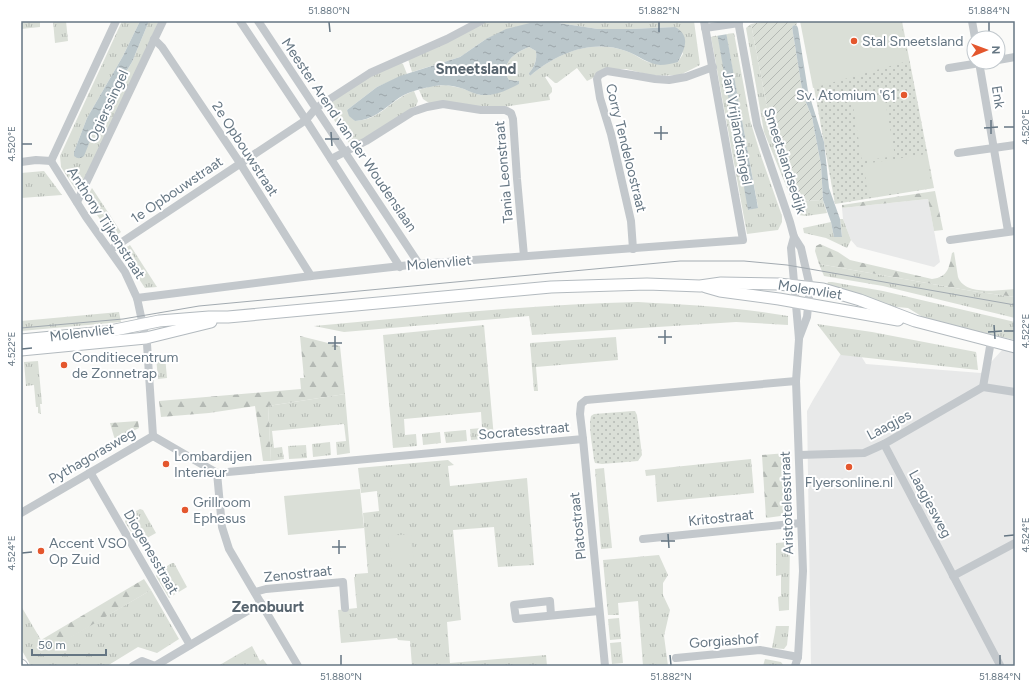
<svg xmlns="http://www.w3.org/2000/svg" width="1036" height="687" font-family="Figtree,sans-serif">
<defs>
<pattern id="grass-tufts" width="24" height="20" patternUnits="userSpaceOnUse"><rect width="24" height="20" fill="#dadfd7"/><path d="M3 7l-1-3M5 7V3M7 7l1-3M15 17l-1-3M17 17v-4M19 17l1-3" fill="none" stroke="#b4b9b4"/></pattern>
<pattern id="forest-firs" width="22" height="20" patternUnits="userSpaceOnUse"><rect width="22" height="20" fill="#dadfd7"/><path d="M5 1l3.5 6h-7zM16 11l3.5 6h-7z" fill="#b4b9b4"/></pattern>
<pattern id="park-dots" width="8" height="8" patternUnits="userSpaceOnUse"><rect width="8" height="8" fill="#dadfd7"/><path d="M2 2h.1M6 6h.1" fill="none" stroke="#b4b9b4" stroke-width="1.8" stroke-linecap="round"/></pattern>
<pattern id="garden-furrows" width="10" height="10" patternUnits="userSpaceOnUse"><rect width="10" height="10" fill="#dadfd7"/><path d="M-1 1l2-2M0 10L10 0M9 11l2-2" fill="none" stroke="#b4b9b4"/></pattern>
<pattern id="water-ripples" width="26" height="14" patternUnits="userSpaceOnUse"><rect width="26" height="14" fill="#bbc7cb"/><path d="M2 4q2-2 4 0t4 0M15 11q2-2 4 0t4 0" fill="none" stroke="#9ca6aa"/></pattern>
</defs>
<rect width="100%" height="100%" fill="#fafaf8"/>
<g fill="#e8e9e9">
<polygon points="928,199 940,262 934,267 857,247 851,240 843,219 842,208"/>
<polygon points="1003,349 1015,351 1015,666 811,666 807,411 813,400 842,352 858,351 866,364 981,373"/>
</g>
<g fill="url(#grass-tufts)">
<polygon points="21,21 40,21 40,27 21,29"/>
<polygon points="53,21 66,21 68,41 55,43"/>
<polygon points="122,21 140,21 123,56 87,118 74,152 94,131 102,111 132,62 149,21 159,21 81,187 76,190 61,167 60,156"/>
<path d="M 486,21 L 694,21 L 700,65 L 680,75 L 654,76 L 626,69 L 603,69 L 595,77 L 587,81 L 577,68 L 557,83 L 555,83 L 547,76 L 545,77 L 552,88 L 552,92 L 549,95 L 550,100 L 497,108 L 429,103 L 423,99 L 419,90 L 431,86 L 446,85 L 461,88 L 480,95 L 519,84 L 519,81 L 509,80 C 499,64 515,52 529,47 L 536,51 C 537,60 535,66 529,73 L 530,76 C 557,53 591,39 626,51 C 633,53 642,60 648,62 C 655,64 670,62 678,62 L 683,54 L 675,27 L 630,29 L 598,29 L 559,23 L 486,39 L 460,57 L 412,72 L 408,59 L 469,30 Z"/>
<polygon points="751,24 775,148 798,201 823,200 827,213 806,216 798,215 764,132 746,28"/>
<polygon points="734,33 750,120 761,156 782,216 782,222 778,230 747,234 711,37 718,35 749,210 758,207 726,34"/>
<path d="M 400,62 L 403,64 L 407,74 L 377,87 L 347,110 L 355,121 C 381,120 392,98 414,91 L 418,101 L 416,106 L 351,146 L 325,106 L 362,81 Z"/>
<polygon points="44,171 62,195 21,198 21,173"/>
<polygon points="92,188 121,232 113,238 86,199"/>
<polygon points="840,219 843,219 851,240 847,248 826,238 804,233 803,228 831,222 834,237 842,236"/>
<polygon points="130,245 157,287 145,288 122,253 123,250"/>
<polygon points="819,264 972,291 1015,297 1015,318 883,286 824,276"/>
<polygon points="828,282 832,282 883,291 1015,322 1015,340 926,319 908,308 886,306 826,287"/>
<path d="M 638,302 C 689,305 738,307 788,316 L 788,325 L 736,322 L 532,335 L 529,316 L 344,332 L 314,326 C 422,317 530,304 638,302 Z"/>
<polygon points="119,312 121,322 21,331 21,321"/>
<polygon points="817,324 872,332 976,352 978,370 841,355"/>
<polygon points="484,325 494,438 471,440 470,429 482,428 481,412 404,419 405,435 416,434 417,446 393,448 383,335"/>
<polygon points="616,337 618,360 536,367 538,391 534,391 530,343"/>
<polygon points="165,356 167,378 158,379 156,357"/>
<polygon points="38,361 42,404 40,404 41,414 38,413 38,407 36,407 34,385 26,386 24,362"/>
<polygon points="345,394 350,453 337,455 336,442 346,441 344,424 272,431 274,448 282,447 284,459 271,461 268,406"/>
<polygon points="466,430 467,441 446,443 444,432"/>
<polygon points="440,432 441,443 423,445 422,434"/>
<polygon points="330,442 331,455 313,457 312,444"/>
<polygon points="306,445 307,458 289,459 288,446"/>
<polygon points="751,459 754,493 657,502 655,475 646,476 645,470"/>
<polygon points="448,460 454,465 448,466 450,486 527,478 534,565 498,567 494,527 453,530 461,620 447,622 450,663 546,655 547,666 412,666 410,641 398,640 397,638 341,643 338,610 357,608 354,577 355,577 355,574 368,573 363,513 379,511 377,491 361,493 358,468"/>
<polygon points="604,468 612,548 601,549 595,469"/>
<polygon points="140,509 143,510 156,533 138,543 125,522 127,516"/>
<polygon points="790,542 789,610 779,611 778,597 781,596 781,575 776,576 776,543"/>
<polygon points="659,555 668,575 663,583 663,595 670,610 664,636 668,666 643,666 638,601 618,603 619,615 608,615 603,560"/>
<polygon points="172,563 174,563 187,587 169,598 156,576 159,571"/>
<polygon points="151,590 179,639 157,653 138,647 107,666 31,666 21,649 21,606 41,640 41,654"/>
<polygon points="619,618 621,639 610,640 608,619"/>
<polygon points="776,626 789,626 787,645 784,649 772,648"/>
<polygon points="621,642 623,663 612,664 610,643"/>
<polygon points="252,646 260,661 263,659 268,666 218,666"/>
<polygon points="765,659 781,662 784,666 763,666"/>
</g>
<g fill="url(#forest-firs)">
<polygon points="935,191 943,230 934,231 928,199 842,208 842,205"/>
<path d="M 820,244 L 838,252 L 850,260 L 932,279 C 949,277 949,267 952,253 L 954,252 L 958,277 C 965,296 998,290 1015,289 L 1015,297 L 972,291 L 819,264 L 815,251 L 816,246 Z"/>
<polygon points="300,336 340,346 345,394 268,406 271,461 263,461 255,406 209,413 161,417 159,401 301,389 300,378 304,378"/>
<polygon points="138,421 139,428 115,440 110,423"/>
<polygon points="787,453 788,515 766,518 762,455"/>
<polygon points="144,579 151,590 41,655 41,640"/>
</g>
<g fill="url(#park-dots)">
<polygon points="802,21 902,21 934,188 835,204"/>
<path d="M 633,411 L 635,411 L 637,415 L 642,455 L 638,461 L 602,464 L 595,463 L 594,460 C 593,448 588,427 591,416 L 594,414 Z"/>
</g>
<polygon fill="url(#garden-furrows)" points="767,21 796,21 797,26 794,25 792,27 803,95 812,117 821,165 823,200 799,201 775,148 751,24"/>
<g fill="#dadfd7">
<polygon points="800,21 901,21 908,61 813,88"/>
<polygon points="884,94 895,156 862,161 852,99"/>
<polygon points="927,154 932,188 868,197 864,164"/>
<polygon points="360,489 364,528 288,535 284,496"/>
<polygon points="411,534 414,563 392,565 388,536"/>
</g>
<g fill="url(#water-ripples)">
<path d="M 140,21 L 149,21 L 132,62 L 102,111 L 84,156 C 80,159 78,159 74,156 L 74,152 L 87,118 L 123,56 Z"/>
<polygon points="715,21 724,21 758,208 748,210"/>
<path d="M 530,23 L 559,23 L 598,29 L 630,29 L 675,27 C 691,36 685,48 678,62 C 673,63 666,65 660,65 C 648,64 638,55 626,51 C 592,39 557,53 530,76 L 529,73 C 535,66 537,60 536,51 L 529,47 C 515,52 499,64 509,80 L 519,81 L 519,84 C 507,90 495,96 481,95 C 475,94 469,91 464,89 C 453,85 441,84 430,87 C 418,89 405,93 396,100 C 383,110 372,120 355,121 L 349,116 L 347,110 L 377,87 L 400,76 L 460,57 L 486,39 L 506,29 Z"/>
<polygon points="794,25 797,26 798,28 808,91 824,142 829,188 840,219 842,237 834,237 831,222 823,200 821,165 812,117 803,95 792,27"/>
</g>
<polygon fill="#fafaf8" points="713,21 726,21 728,34 716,36"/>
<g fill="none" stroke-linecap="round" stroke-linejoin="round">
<g stroke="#b3babf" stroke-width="13">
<g id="secondary">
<polyline points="706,287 720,291 779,299 898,320"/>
<polyline points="21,340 105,332 159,321 209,317 228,317 551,287 647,284 700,286 721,283 779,284 823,289 860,300 915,321 1015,347"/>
<polyline points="21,350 146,338 211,322"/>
<polyline points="21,665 22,666"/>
</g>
</g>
<g stroke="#c3c8cc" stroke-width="8">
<polyline points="240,21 306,120 400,267"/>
<polyline points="258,21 419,264"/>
<polyline points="738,21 757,125 790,222 794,237 801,248 810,287 807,317 799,338"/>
<polyline points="972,21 975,38"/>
<polyline points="705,28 739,23"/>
<polyline points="154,39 162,47 240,163 311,276"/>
<polyline points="998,60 1015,57"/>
<polyline points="979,62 1008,231"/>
<polyline points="949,68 986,62"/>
<polyline points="958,153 1015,145"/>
<polyline points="331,159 366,141 412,112 427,107 443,104 481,110 505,110 511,113 513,119 517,179 524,256"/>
<polyline points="51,161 116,21"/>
<polyline points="21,162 36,160 51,161"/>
<polyline points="77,202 163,21"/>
<polyline points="794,237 791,248 799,339 796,381 803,571 798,657 795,666"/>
<polyline points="950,240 1015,231"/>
<polyline points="633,249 631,221 611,134 600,98 597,79 599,75 607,71 632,75 655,79 669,80 686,77 713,67"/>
<polyline points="110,250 306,120 316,108 370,73 447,39 481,21"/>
<polyline points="137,298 311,276 419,264 743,240 704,21"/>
<polyline points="983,387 1015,392"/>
<polyline points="153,436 217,473 222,527 229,549 298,666"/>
<polyline points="583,439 605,666"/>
<polyline points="884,444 1000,665"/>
<polyline points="799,455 864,453 884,444 983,387 991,341"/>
<polyline points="90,472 190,645"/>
<polyline points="217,473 583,439 580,414 581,404 586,400 796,381"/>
<polyline points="21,513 153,436 147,344 137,298 125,272 86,217 51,161"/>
<polyline points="643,539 801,523"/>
<polyline points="953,576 1015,543"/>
<polyline points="255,592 266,589 343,582 345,608"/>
<polyline points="551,615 550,601 514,605 516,619 599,611"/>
<polyline points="676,658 760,650 798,657"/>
<polyline points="133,666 142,661 155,666"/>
<polyline points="155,666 261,603"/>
</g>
<use href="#secondary" stroke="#fff" stroke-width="11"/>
<polyline stroke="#a2aab0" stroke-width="1" points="21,328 123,319 199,306 680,261 744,261 787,265 1015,305"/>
</g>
<path fill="none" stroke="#657683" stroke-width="1.5" d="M 329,22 L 330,32M 659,22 L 659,32M 989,22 L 989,32M 991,120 L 991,134M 661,126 L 661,140M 1004,127 L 1014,127M 984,128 L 998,127M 331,132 L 332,146M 654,133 L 668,133M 325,139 L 339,139M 22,144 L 32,144M 994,325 L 995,339M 665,330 L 665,344M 1004,331 L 1014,331M 988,332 L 1002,331M 335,336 L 335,350M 658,337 L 672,337M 328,343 L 342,343M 22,349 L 32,348M 668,534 L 669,548M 1004,536 L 1014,535M 339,540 L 339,554M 661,541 L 675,541M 332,547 L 346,547M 22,553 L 32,552M 341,655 L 341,665M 670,655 L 671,665M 1000,655 L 1000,665"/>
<g fill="#e4572e" stroke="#fff" stroke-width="1.5">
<circle cx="854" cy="41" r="4"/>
<circle cx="904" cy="95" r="4"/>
<circle cx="64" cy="365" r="4"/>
<circle cx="166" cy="464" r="4"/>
<circle cx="849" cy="467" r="4"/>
<circle cx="185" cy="510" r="4"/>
<circle cx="41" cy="551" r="4"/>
</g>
<g text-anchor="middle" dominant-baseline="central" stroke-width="4" stroke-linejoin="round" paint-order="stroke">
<g font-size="14" fill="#657683" stroke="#fff" text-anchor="start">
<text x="862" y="41">Stal Smeetsland</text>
<text x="896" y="95" text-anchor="end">Sv. Atomium '61</text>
<text x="72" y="357">Conditiecentrum<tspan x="72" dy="16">de Zonnetrap</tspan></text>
<text x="174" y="456">Lombardijen<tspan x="174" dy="16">Interieur</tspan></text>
<text x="849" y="482" text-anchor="middle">Flyersonline.nl</text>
<text x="193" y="502">Grillroom<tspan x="193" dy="16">Ephesus</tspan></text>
<text x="49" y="543">Accent VSO<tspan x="49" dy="16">Op Zuid</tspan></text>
</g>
<g font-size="14" fill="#657683" stroke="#fff">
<text transform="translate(998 97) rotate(81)">Enk</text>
<text transform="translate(108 106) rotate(-65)">Ogierssingel</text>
<text transform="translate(737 128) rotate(80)">Jan Vrijlandtsingel</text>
<text transform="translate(349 135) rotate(56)">Meester Arend van der Woudenslaan</text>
<text transform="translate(626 148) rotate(76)">Corry Tendeloostraat</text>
<text transform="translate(245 149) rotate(57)">2e Opbouwstraat</text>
<text transform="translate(785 161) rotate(72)">Smeetslandsedijk</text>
<text transform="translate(504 172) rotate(-95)">Tania Leonstraat</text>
<text transform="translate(177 190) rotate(-34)">1e Opbouwstraat</text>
<text transform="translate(106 223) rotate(57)">Anthony Tijkenstraat</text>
<text transform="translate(439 263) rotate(-5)">Molenvliet</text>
<text transform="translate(810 290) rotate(9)">Molenvliet</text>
<text transform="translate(82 333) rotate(-7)">Molenvliet</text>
<text transform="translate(889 425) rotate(-28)">Laagjes</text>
<text transform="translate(524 431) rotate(-5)">Socratesstraat</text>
<text transform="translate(92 456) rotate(-30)">Pythagorasweg</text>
<text transform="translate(787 503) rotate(-92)">Aristotelesstraat</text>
<text transform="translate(930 504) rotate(62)">Laagjesweg</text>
<text transform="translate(721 518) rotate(-6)">Kritostraat</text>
<text transform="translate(578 526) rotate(-96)">Platostraat</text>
<text transform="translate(151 552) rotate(60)">Diogenesstraat</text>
<text transform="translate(298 574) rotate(-6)">Zenostraat</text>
<text transform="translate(724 641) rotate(-4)">Gorgiashof</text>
</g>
<g font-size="15" font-weight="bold" fill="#57646e" stroke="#fff">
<text x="476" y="69">Smeetsland</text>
<text x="268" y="607">Zenobuurt</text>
</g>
</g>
<rect width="1036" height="687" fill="none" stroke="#ffffff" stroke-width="44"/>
<g transform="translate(986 50) rotate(89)"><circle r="19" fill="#ffffff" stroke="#c1c8cd"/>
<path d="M0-3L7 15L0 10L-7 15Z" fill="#e4572e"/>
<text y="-6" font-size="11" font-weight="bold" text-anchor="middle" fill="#657683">N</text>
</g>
<path d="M32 649v6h74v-6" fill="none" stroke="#657683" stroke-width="2"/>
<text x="38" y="649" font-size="12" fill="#657683" stroke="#ffffff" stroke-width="3" paint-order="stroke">50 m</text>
<rect x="22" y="22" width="992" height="643" fill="none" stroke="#657683" stroke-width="1.5"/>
<g font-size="10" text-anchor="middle" fill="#657683">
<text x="329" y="14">51.880°N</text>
<text x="659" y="14">51.882°N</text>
<text x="989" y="14">51.884°N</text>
<text transform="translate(1025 127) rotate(-90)" y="4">4.520°E</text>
<text transform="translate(11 144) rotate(-90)" y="4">4.520°E</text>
<text transform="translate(1025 331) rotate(-90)" y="4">4.522°E</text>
<text transform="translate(11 349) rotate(-90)" y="4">4.522°E</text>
<text transform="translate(1025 535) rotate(-90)" y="4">4.524°E</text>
<text transform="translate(11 553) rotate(-90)" y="4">4.524°E</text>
<text x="341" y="680">51.880°N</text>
<text x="671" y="680">51.882°N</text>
<text x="1000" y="680">51.884°N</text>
</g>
</svg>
